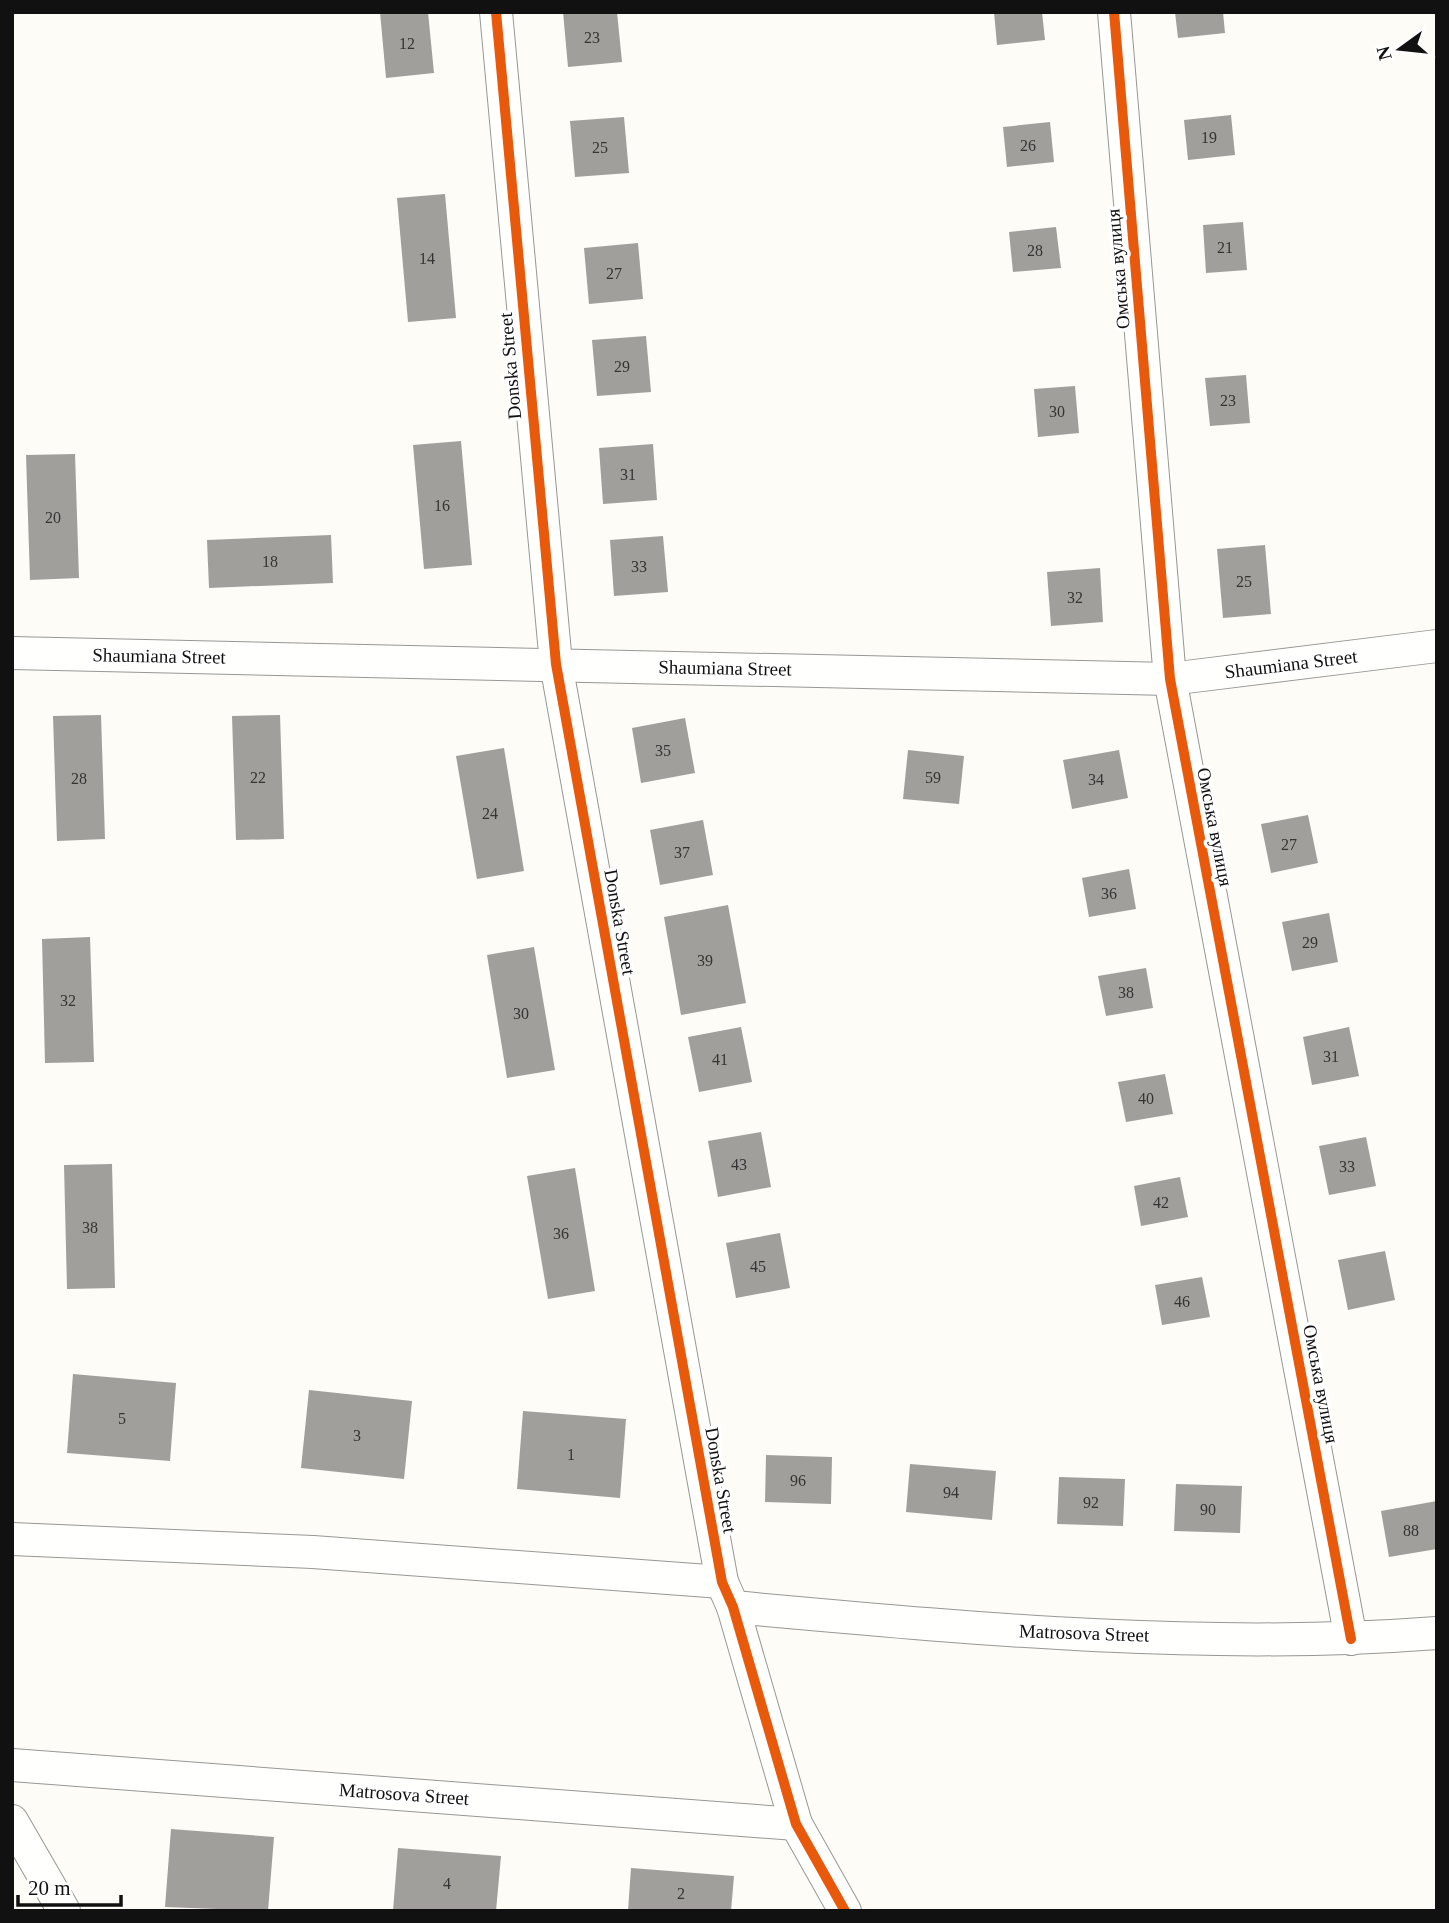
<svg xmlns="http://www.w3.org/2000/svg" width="1449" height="1923" font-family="'Times New Roman',serif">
<rect width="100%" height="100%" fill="#fdfcf7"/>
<g fill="#a19f9c">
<polygon points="380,12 428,12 434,73 386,78"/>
<polygon points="563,12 617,12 622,62 568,67"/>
<polygon points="994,12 1042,12 1045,40 997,45"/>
<polygon points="1175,12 1223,12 1225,33 1178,38"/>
<polygon points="1231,115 1235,155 1188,160 1184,120"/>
<polygon points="624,117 629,173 575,177 570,121"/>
<polygon points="1050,122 1054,162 1007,167 1003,127"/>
<polygon points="445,194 456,318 408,322 397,198"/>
<polygon points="1243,222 1247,270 1206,273 1203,225"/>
<polygon points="1056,227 1061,268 1013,272 1009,232"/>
<polygon points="638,243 643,299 589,304 584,248"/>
<polygon points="646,336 651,392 597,396 592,340"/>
<polygon points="1246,375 1250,423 1210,426 1205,378"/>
<polygon points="1075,386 1079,433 1038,437 1034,389"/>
<polygon points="461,441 472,565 424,569 413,445"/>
<polygon points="653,444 657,500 603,504 599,448"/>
<polygon points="75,454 79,578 30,580 26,455"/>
<polygon points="331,535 333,583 209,588 207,540"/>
<polygon points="663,536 668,592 614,596 610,540"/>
<polygon points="1265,545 1271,614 1223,618 1217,549"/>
<polygon points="1100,568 1103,622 1051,626 1047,572"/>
<polygon points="101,715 105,839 57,841 53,716"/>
<polygon points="280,715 284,839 236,840 232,716"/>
<polygon points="685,718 695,773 641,783 632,728"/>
<polygon points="504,748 524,871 477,879 456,756"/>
<polygon points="908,750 964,756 959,804 903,799"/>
<polygon points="1119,750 1128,798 1072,809 1063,760"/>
<polygon points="1308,815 1318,863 1271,873 1261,824"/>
<polygon points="703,820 713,875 660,885 650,830"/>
<polygon points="1129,869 1136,909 1089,917 1082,878"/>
<polygon points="728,905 746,1003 681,1015 664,917"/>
<polygon points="1329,913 1338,962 1292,971 1282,922"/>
<polygon points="90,937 94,1062 45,1063 42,939"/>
<polygon points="534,947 555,1070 507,1078 487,955"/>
<polygon points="1146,968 1153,1008 1106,1016 1098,976"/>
<polygon points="741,1027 752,1082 699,1092 688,1037"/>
<polygon points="1349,1027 1359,1076 1312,1085 1303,1037"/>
<polygon points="1165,1074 1173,1114 1126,1122 1118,1082"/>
<polygon points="761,1132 771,1187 718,1197 708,1141"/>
<polygon points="1366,1137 1376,1186 1329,1195 1319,1146"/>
<polygon points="112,1164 115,1288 67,1289 64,1165"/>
<polygon points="575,1168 595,1291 548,1299 527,1176"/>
<polygon points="1180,1177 1188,1217 1141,1226 1134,1186"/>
<polygon points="780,1233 790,1288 736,1298 726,1243"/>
<polygon points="1385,1251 1395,1300 1348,1310 1338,1260"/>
<polygon points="1202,1277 1210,1317 1162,1325 1155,1285"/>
<polygon points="73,1374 176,1383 170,1461 67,1453"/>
<polygon points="309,1390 412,1401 404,1479 301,1468"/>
<polygon points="523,1411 626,1419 620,1498 517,1489"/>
<polygon points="766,1455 832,1457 831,1504 765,1502"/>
<polygon points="910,1464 996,1471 992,1520 906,1512"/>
<polygon points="1059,1477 1125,1479 1123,1526 1057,1524"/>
<polygon points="1176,1484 1242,1486 1240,1533 1174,1531"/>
<polygon points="1437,1501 1437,1549 1389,1557 1381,1511"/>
<polygon points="171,1829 274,1837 268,1911 165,1907"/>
<polygon points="398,1848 501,1856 496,1911 393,1911"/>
<polygon points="631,1868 734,1876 731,1911 628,1911"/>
</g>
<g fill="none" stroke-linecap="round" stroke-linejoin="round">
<g stroke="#979795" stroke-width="34">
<g id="minor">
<polyline points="496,12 556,664 722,1582 733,1607 796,1824 845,1911"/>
<polyline points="1114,12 1170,679 1351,1639"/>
<polyline points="12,653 1170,679 1437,646"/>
<polyline points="12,1539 313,1552 722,1582"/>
<path d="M 733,1607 C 966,1628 1202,1651 1437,1633"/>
<polyline points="12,1765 796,1824"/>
<polyline points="12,1821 64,1911"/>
</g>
</g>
<use href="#minor" stroke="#fffffe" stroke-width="32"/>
<g stroke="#fff" stroke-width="15">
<g id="cycleway">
<polyline points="496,12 556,664 722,1582 733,1607 796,1824 845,1911"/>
<polyline points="1114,12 1170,679 1351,1639"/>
</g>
</g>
<use href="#cycleway" stroke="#e8590c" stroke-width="10"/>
</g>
<g text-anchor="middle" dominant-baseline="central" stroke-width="7" stroke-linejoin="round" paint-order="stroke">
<g font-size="16" fill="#353434">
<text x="592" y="37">23</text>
<text x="407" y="43">12</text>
<text x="1209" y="137">19</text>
<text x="1028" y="145">26</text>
<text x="600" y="147">25</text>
<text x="1225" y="247">21</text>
<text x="1035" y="250">28</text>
<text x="427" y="258">14</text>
<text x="614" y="273">27</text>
<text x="622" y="366">29</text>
<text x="1228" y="400">23</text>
<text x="1057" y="411">30</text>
<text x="628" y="474">31</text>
<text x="442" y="505">16</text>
<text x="53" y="517">20</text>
<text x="270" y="561">18</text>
<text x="639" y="566">33</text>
<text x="1244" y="581">25</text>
<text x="1075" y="597">32</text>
<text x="663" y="750">35</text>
<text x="258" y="777">22</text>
<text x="933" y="777">59</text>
<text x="79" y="778">28</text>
<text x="1096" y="779">34</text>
<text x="490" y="813">24</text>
<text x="1289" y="844">27</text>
<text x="682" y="852">37</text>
<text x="1109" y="893">36</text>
<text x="1310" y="942">29</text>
<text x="705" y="960">39</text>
<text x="1126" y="992">38</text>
<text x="68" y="1000">32</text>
<text x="521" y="1013">30</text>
<text x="1331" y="1056">31</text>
<text x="720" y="1059">41</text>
<text x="1146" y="1098">40</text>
<text x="739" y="1164">43</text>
<text x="1347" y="1166">33</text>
<text x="1161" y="1202">42</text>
<text x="90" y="1227">38</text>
<text x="561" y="1233">36</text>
<text x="758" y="1266">45</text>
<text x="1182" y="1301">46</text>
<text x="122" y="1418">5</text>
<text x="357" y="1435">3</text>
<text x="571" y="1454">1</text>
<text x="798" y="1480">96</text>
<text x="951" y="1492">94</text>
<text x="1091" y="1502">92</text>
<text x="1208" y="1509">90</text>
<text x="1411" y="1530">88</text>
<text x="447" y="1883">4</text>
<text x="681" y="1893">2</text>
</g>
<g font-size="19" fill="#111" stroke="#fff">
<text transform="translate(1118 269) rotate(-95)">Омська вулиця</text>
<text transform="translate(510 366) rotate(-95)">Donska Street</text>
<text transform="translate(159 656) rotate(1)">Shaumiana Street</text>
<text transform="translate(1291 664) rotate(-7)">Shaumiana Street</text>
<text transform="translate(725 668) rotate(1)">Shaumiana Street</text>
<text transform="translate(1215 827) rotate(79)">Омська вулиця</text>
<text transform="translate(620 922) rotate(80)">Donska Street</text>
<text transform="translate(1321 1384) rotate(79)">Омська вулиця</text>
<text transform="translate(721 1480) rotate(80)">Donska Street</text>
<text transform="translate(1084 1633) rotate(2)">Matrosova Street</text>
<text transform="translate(404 1794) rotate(4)">Matrosova Street</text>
</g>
</g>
<rect width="1449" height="1923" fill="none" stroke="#111111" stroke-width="28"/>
<g transform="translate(1400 49) rotate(255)" stroke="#ffffff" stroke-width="5" paint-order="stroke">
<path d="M0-5L12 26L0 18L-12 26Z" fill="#111111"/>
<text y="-10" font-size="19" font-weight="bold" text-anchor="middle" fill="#111111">N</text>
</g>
<path d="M18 1895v10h103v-10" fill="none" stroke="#111111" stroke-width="3.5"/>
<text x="28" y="1895" font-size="21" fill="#111111" stroke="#ffffff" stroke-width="5" paint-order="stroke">20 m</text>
</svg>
